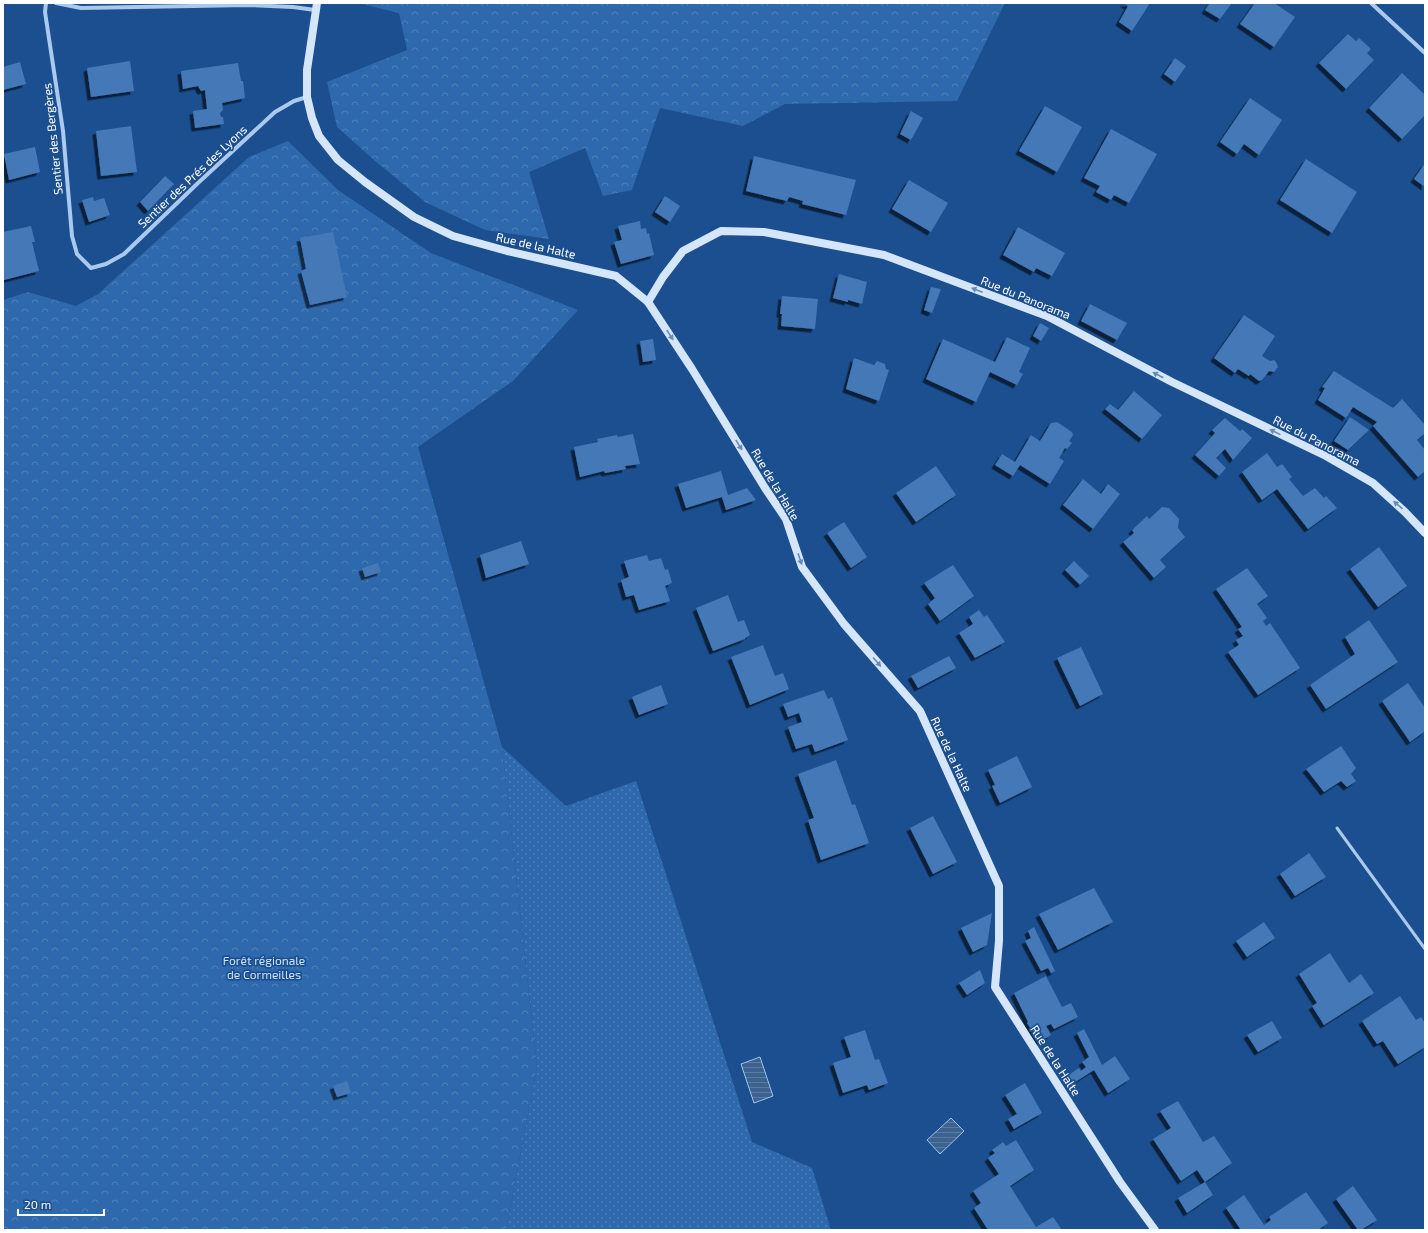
<svg xmlns="http://www.w3.org/2000/svg" width="1428" height="1233" font-family="'Exo 2',sans-serif">
<defs>
<pattern id="grass-dots" width="8" height="8" patternUnits="userSpaceOnUse"><rect width="8" height="8" fill="#2e69ad"/><path d="M2 2h.1M6 6h.1" fill="none" stroke="#4d80b9" stroke-width="1.8" stroke-linecap="round"/></pattern>
<pattern id="forest-crowns" width="20" height="18" patternUnits="userSpaceOnUse"><rect width="20" height="18" fill="#2e69ad"/><path d="M2 6a3 3 0 1 1 6 0M12 15a3 3 0 1 1 6 0" fill="none" stroke="#4d80b9"/></pattern>
<pattern id="water-rules" width="6" height="5" patternUnits="userSpaceOnUse"><rect width="6" height="5" fill="#3c6290"/><path d="M0 2.5h6" fill="none" stroke="#597aa1"/></pattern>
<filter id="shadow"><feDropShadow dx="-3.5" dy="3.5" stdDeviation="0" flood-color="#0009"/></filter>
</defs>
<rect width="100%" height="100%" fill="#1b4f8f"/>
<polygon fill="url(#grass-dots)" points="502,747 566,806 636,781 752,1142 812,1168 831,1230 506,1230 537,1066"/>
<g fill="url(#forest-crowns)">
<polygon points="358,3 1005,3 957,101 785,104 743,126 660,108 632,190 603,196 585,148 529,172 549,239 485,230 425,202 374,160 337,127 327,82 407,50 399,13"/>
<polygon points="288,141 338,190 431,253 578,310 513,381 418,447 502,747 537,1066 506,1230 3,1230 3,300 28,292 76,306 98,294 249,157"/>
</g>
<g fill="url(#water-rules)" stroke="#9cc4f0">
<polygon points="760,1057 773,1096 754,1103 741,1064"/>
<polygon points="951,1118 964,1131 940,1154 927,1140"/>
</g>
<g fill="#4478b7" filter="url(#shadow)">
<polygon points="1123,3 1150,3 1132,31 1119,22 1128,6"/>
<polygon points="1210,3 1232,3 1220,19 1205,10"/>
<polygon points="1255,3 1274,3 1295,17 1274,47 1240,24"/>
<polygon points="1348,34 1356,41 1359,38 1371,49 1367,53 1374,60 1346,89 1319,63"/>
<polygon points="1175,58 1186,66 1175,82 1164,74"/>
<polygon points="130,61 134,91 91,97 87,68"/>
<polygon points="20,62 26,84 3,90 3,67"/>
<polygon points="238,63 241,81 243,81 245,98 222,103 223,110 220,113 221,117 223,117 224,124 195,128 193,111 207,109 205,90 201,91 198,86 183,89 181,71"/>
<polygon points="1402,73 1425,95 1425,115 1402,139 1369,108"/>
<polygon points="1250,98 1282,120 1259,155 1244,144 1237,154 1220,142"/>
<polygon points="1045,106 1082,127 1057,172 1019,151"/>
<polygon points="911,111 923,118 911,140 900,134"/>
<polygon points="131,126 137,172 101,176 96,131"/>
<polygon points="1111,129 1157,154 1129,203 1114,195 1111,200 1096,192 1100,186 1084,178"/>
<polygon points="35,147 40,172 9,180 4,154"/>
<polygon points="754,156 856,180 846,215 802,204 803,201 789,197 787,201 746,191"/>
<polygon points="1306,159 1357,192 1332,233 1280,200"/>
<polygon points="1425,163 1425,187 1414,179"/>
<polygon points="165,176 174,184 148,211 140,202"/>
<polygon points="909,180 948,203 931,232 892,209"/>
<polygon points="665,196 680,206 670,222 655,212"/>
<polygon points="93,197 94,201 104,198 110,215 89,222 82,200"/>
<polygon points="640,221 641,229 646,228 647,234 649,233 654,255 621,264 614,242 622,240 618,226"/>
<polygon points="31,226 35,242 32,242 39,271 4,280 3,275 3,232"/>
<polygon points="1018,227 1065,253 1052,276 1036,268 1034,272 1003,255"/>
<polygon points="333,232 347,297 310,305 301,271 306,269 300,238"/>
<polygon points="839,274 867,282 862,304 848,300 848,302 833,298"/>
<polygon points="931,287 941,289 932,313 924,310"/>
<polygon points="782,296 818,299 815,329 781,326 782,314 780,314"/>
<polygon points="1090,304 1127,323 1117,340 1081,321"/>
<polygon points="1244,315 1275,336 1262,356 1270,361 1274,360 1276,362 1278,367 1274,372 1269,371 1262,380 1259,381 1250,374 1249,376 1238,369 1235,373 1214,358"/>
<polygon points="1040,323 1049,328 1041,341 1033,336"/>
<polygon points="1007,337 1030,348 1019,372 1023,374 1017,385 990,372 976,402 926,379 943,339 995,362"/>
<polygon points="653,339 656,360 643,362 640,341"/>
<polygon points="854,358 874,365 877,361 885,364 886,369 889,370 879,401 846,389"/>
<polygon points="1334,371 1393,408 1402,399 1425,425 1425,433 1417,440 1425,450 1425,471 1418,477 1373,426 1377,422 1353,407 1346,418 1318,400 1325,388 1322,387"/>
<polygon points="1134,391 1162,415 1142,439 1105,409 1110,404 1118,410"/>
<polygon points="1350,417 1369,430 1348,450 1334,441"/>
<polygon points="1225,418 1240,431 1242,429 1252,438 1233,460 1225,449 1216,458 1226,468 1219,476 1195,455 1215,433 1212,430"/>
<polygon points="1057,422 1072,432 1073,435 1069,441 1072,443 1067,449 1065,448 1059,458 1064,461 1050,484 1020,465 1013,476 995,465 1002,454 1015,462 1031,435 1040,441 1051,423"/>
<polygon points="633,434 640,464 625,466 626,469 605,473 604,471 580,477 574,447 598,442 597,439 617,435 618,437"/>
<polygon points="1267,453 1277,467 1282,464 1292,477 1289,479 1303,496 1315,488 1324,498 1326,496 1337,508 1308,529 1277,489 1262,500 1242,472"/>
<polygon points="936,466 956,495 916,522 896,493"/>
<polygon points="721,471 728,495 747,488 756,500 726,510 722,497 686,508 678,484"/>
<polygon points="1083,479 1101,494 1108,484 1120,494 1093,529 1063,505"/>
<polygon points="1162,507 1169,508 1179,519 1178,528 1185,537 1160,560 1166,567 1154,578 1123,542 1134,533 1132,530 1147,516 1149,519"/>
<polygon points="844,522 867,557 851,568 827,533"/>
<polygon points="521,541 529,564 486,578 480,555"/>
<polygon points="1379,547 1407,586 1378,607 1350,569"/>
<polygon points="647,555 649,561 661,558 665,570 668,569 672,583 665,586 670,601 639,610 634,595 626,597 621,580 629,577 624,561"/>
<polygon points="1074,561 1089,576 1080,585 1065,570"/>
<polygon points="378,563 381,572 365,577 362,568"/>
<polygon points="953,565 974,596 940,621 928,604 935,598 924,583"/>
<polygon points="1247,568 1268,596 1257,604 1267,618 1263,621 1266,626 1270,623 1300,668 1258,695 1228,652 1239,645 1236,640 1243,636 1238,629 1242,627 1216,589"/>
<polygon points="728,595 738,622 744,620 750,635 745,638 745,639 713,651 696,608"/>
<polygon points="979,610 984,617 987,615 1005,642 975,658 959,633 973,624 969,617"/>
<polygon points="1369,620 1398,662 1326,709 1310,685 1355,654 1345,637"/>
<polygon points="763,645 775,676 783,673 789,689 750,705 731,657"/>
<polygon points="1081,647 1103,694 1080,706 1057,658"/>
<polygon points="949,656 956,668 918,688 911,676"/>
<polygon points="1408,683 1425,708 1425,731 1410,742 1382,701"/>
<polygon points="661,685 668,704 639,715 632,697"/>
<polygon points="824,690 828,699 832,697 848,740 815,752 812,744 796,749 788,727 802,722 799,713 788,717 783,704"/>
<polygon points="1341,746 1356,768 1351,774 1356,781 1347,787 1341,781 1324,792 1306,769"/>
<polygon points="1017,756 1032,787 1000,803 992,786 995,785 988,770"/>
<polygon points="836,760 852,805 855,804 869,843 821,860 808,820 814,818 798,774"/>
<polygon points="933,816 957,862 933,874 910,828"/>
<polygon points="1309,853 1326,877 1295,896 1280,874"/>
<polygon points="1094,888 1113,922 1058,950 1039,914"/>
<polygon points="992,913 987,945 973,952 961,928"/>
<polygon points="1264,922 1275,938 1247,957 1236,941"/>
<polygon points="1034,927 1055,971 1051,973 1048,968 1041,971 1025,941 1031,938 1028,931"/>
<polygon points="1330,953 1349,983 1361,974 1374,993 1324,1025 1312,1006 1317,1003 1299,974"/>
<polygon points="980,970 985,983 967,995 959,983"/>
<polygon points="1046,976 1062,1007 1071,1003 1078,1017 1054,1029 1051,1024 1046,1026 1051,1035 1039,1042 1027,1023 1028,1022 1014,993"/>
<polygon points="1400,996 1416,1020 1421,1017 1425,1023 1425,1047 1398,1064 1383,1041 1377,1044 1362,1021"/>
<polygon points="1272,1021 1282,1038 1258,1052 1247,1035"/>
<polygon points="1084,1029 1102,1065 1115,1056 1130,1079 1108,1093 1094,1070 1072,1084 1067,1076 1079,1068 1081,1071 1086,1067 1082,1062 1089,1057 1077,1033"/>
<polygon points="865,1030 875,1060 879,1059 888,1083 869,1090 867,1085 843,1093 833,1063 851,1057 844,1037"/>
<polygon points="347,1081 351,1093 337,1097 333,1086"/>
<polygon points="1025,1083 1042,1113 1014,1129 1008,1119 1017,1114 1005,1095"/>
<polygon points="1178,1101 1203,1142 1214,1136 1232,1163 1205,1182 1213,1195 1187,1213 1178,1198 1205,1182 1197,1170 1181,1181 1153,1139 1171,1128 1160,1111"/>
<polygon points="1016,1140 1034,1170 1010,1186 1036,1227 1053,1217 1062,1230 988,1230 974,1208 981,1203 973,1191 999,1174 988,1158 995,1153 992,1150 1003,1142 1006,1146"/>
<polygon points="1353,1186 1377,1220 1361,1230 1358,1230 1336,1199"/>
<polygon points="1306,1192 1328,1223 1318,1230 1241,1230 1226,1208 1244,1195 1264,1225 1271,1220 1269,1217"/>
</g>
<g fill="none" stroke-linecap="round" stroke-linejoin="round">
<polyline stroke="#a9c9ee" stroke-width="3" points="1337,828 1425,949"/>
<g stroke="#a9c9ee" stroke-width="4">
<polyline points="46,3 45,12 63,131 72,236 77,254 91,268 106,264 124,254 198,183 275,112 294,101 307,97"/>
<polyline points="56,3 81,8 248,5 293,7 315,10"/>
<polyline points="1371,3 1425,53"/>
</g>
<g stroke="#d6e6fa" stroke-width="8">
<polyline points="317,3 307,70 307,97 312,118 319,136 338,160 365,182 414,217 453,236 507,251 616,276 648,302 692,369 765,488 786,519 802,567 844,624 920,711 999,886 999,941 995,987 1120,1182 1155,1230"/>
<polyline points="648,302 663,277 683,251 721,231 764,232 884,255 1047,316 1172,382 1326,456 1373,483 1405,512 1425,533"/>
</g>
</g>
<defs><path id="oneway-solid" d="M-6-.8H1V-3.2L6.5 0L1 3.2V.8H-6Z"/></defs>
<g fill="#668bba">
<use href="#oneway-solid" transform="translate(977 290) rotate(-159)"/>
<use href="#oneway-solid" transform="translate(670 335) rotate(57)"/>
<use href="#oneway-solid" transform="translate(1158 375) rotate(-152)"/>
<use href="#oneway-solid" transform="translate(1275 432) rotate(-154)"/>
<use href="#oneway-solid" transform="translate(739 445) rotate(58)"/>
<use href="#oneway-solid" transform="translate(1398 505) rotate(-139)"/>
<use href="#oneway-solid" transform="translate(800 559) rotate(71)"/>
<use href="#oneway-solid" transform="translate(877 662) rotate(49)"/>
</g>
<g text-anchor="middle" dominant-baseline="central" stroke-width="3.5" stroke-linejoin="round" paint-order="stroke">
<g font-size="12" fill="#fff" stroke="#1b4f8f">
<text transform="translate(52 139) rotate(-96)">Sentier des Bergères</text>
<text transform="translate(192 176) rotate(-43)">Sentier des Prés des Lyons</text>
<text transform="translate(536 245) rotate(13)">Rue de la Halte</text>
<text transform="translate(1026 297) rotate(22)">Rue du Panorama</text>
<text transform="translate(1317 440) rotate(27)">Rue du Panorama</text>
<text transform="translate(776 484) rotate(59)">Rue de la Halte</text>
<text transform="translate(952 754) rotate(65)">Rue de la Halte</text>
<text transform="translate(1056 1060) rotate(57)">Rue de la Halte</text>
</g>
<g font-size="12" fill="#cfe3fa" stroke="#1b4f8f">
<text x="264" y="960">Forêt régionale<tspan x="264" dy="14">de Cormeilles</tspan></text>
</g>
</g>
<rect width="1428" height="1233" fill="none" stroke="#ffffff" stroke-width="8"/>
<path d="M18 1209v6h86v-6" fill="none" stroke="#ffffff" stroke-width="2"/>
<text x="24" y="1209" font-size="12" fill="#ffffff" stroke="#1b4f8f" stroke-width="3" paint-order="stroke">20 m</text>
</svg>
